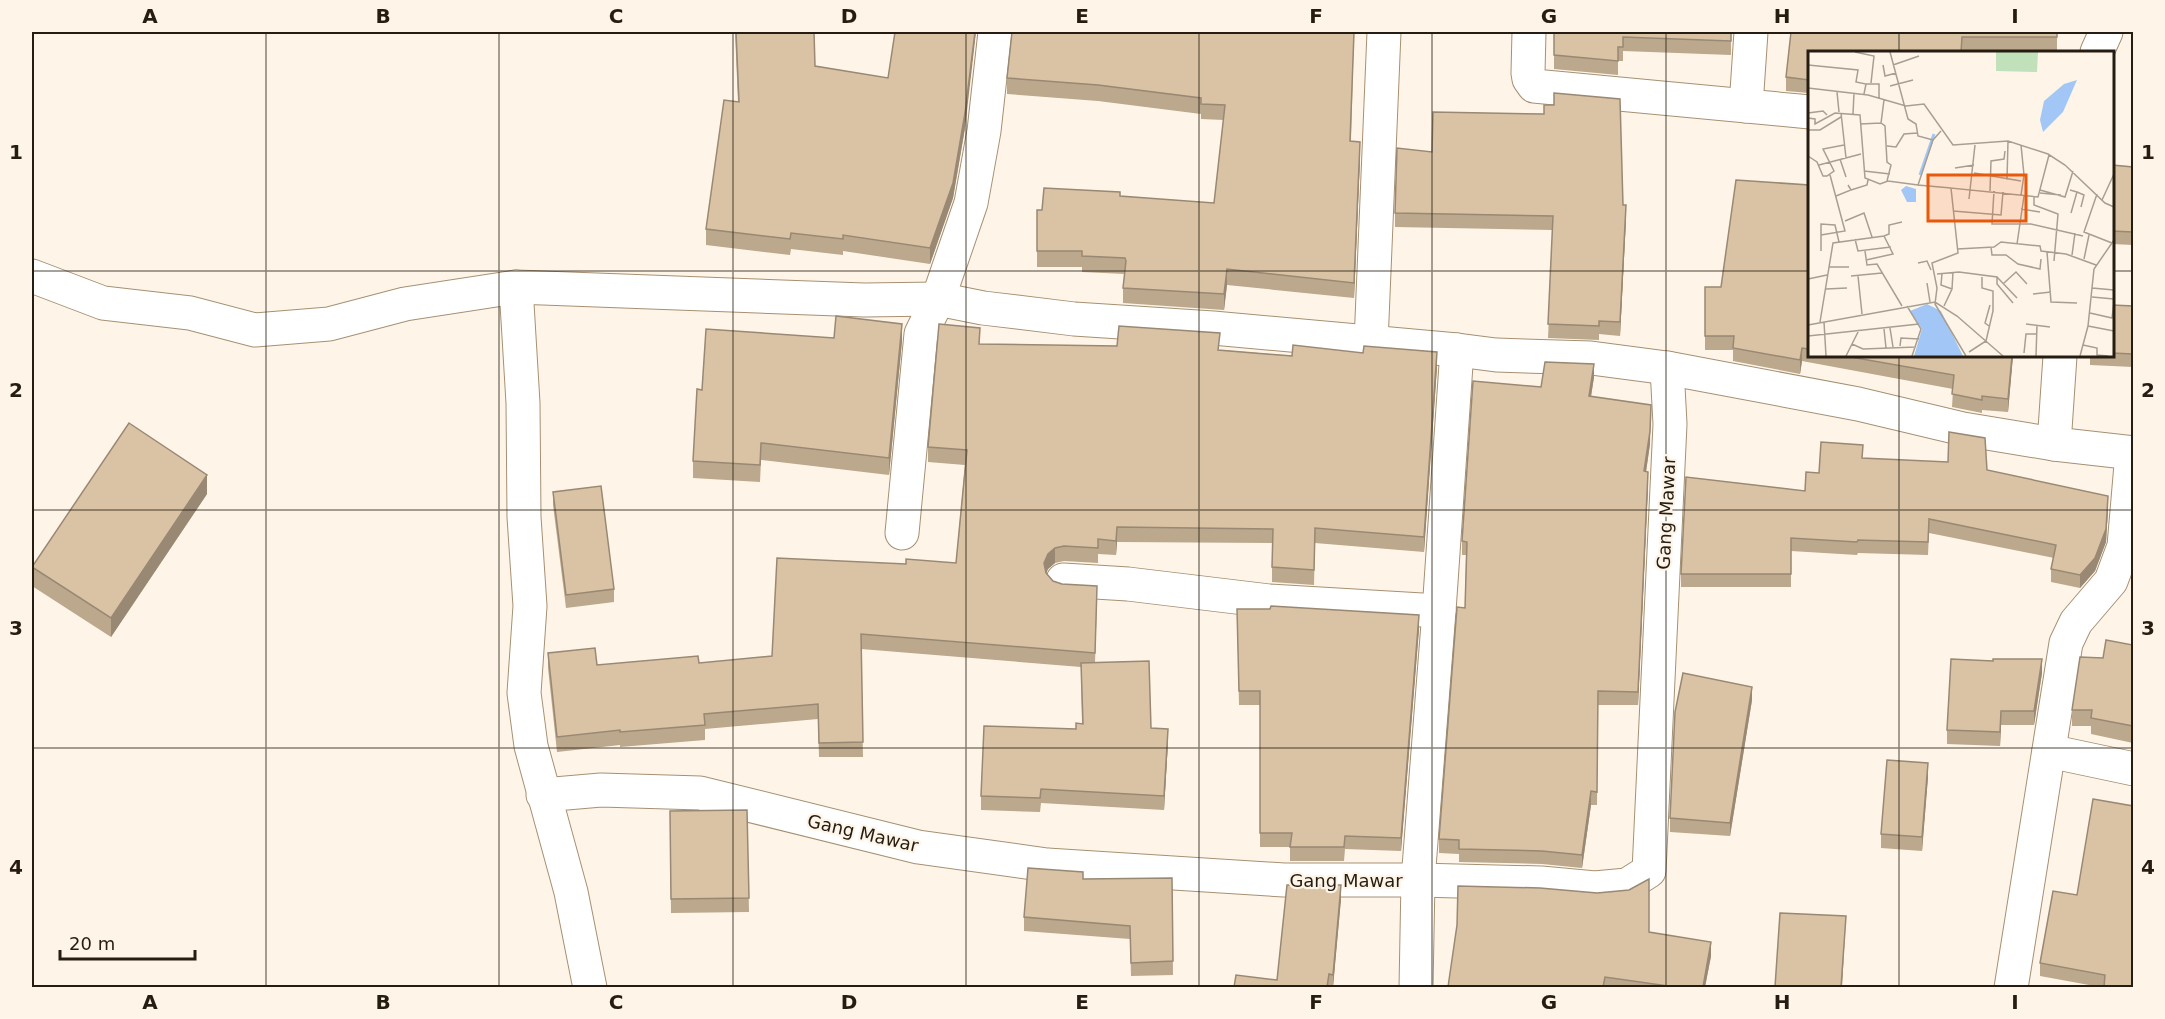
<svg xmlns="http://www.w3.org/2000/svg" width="2165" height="1019" font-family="'DejaVu Sans',sans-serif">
<rect width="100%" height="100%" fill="#fef5e8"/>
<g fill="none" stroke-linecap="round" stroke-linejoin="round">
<g stroke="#a69073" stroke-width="35">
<g id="minor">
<polyline points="1529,32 1528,73 1529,79 1534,86 1810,112"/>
<polyline points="2097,52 2106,32"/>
<polyline points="1746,106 1751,32"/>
<polyline points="32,276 103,303 190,313 255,330 329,324 405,304 516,287"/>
<polyline points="1371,343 1384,32"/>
<polyline points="2054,444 2060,356"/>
<polyline points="902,533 921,334 938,299 971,203 984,131 995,32"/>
<polyline points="1063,580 1128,584 1269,601 1439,611"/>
<polyline points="2049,751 2134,769"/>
<polyline points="543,795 601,790 700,793 918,847 1047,865 1284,880 1418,880 1541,883 1595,888 1627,885 1649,871 1670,424 1667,368"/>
<polyline points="590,988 571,892 531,746 524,693 530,606 524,517 523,403 516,287 864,300 938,299 983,308 1074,319 1213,328 1457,350 1496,355 1591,358 1667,368 1858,404 1963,429 2054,444 2134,453"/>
<polyline points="1416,988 1418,880 1439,611 1457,350"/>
<polyline points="2011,988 2066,643 2076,622 2111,581 2124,546 2132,453"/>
</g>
</g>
<use href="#minor" stroke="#fff" stroke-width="33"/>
</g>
<g fill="#bba88d">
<polygon points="735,32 814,32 815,66 965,128 953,198 930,264 843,251 843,255 791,249 790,255 706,245 706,229 738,102"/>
<polygon points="1012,32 1354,32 1351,141 1360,158 1354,298 1227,285 1224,310 1123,303 1123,288 1125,274 1082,272 1082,267 1037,267 1037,210 1042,210 1120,196 1214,203 1224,120 1201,119 1201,114 1098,101 1007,94 1007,78"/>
<polygon points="1554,32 1731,32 1731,55 1623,51 1623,61 1618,61 1618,75 1554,69"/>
<polygon points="1791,32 2057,32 2057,50 1962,50 1961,52 1809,52 1809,93 1786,91 1786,77"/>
<polygon points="2112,165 2133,167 2133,245 2112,244"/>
<polygon points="1809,185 1809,356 2013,356 2008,412 1982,410 1982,413 1952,407 1953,389 1802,361 1800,374 1733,361 1733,350 1705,350 1705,287 1721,287"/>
<polygon points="1623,205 1626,219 1620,336 1599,334 1599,340 1548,338 1553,230 1395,227 1395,213"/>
<polygon points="2112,305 2133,306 2133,367 2090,365 2090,356 2112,356"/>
<polygon points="834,338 902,341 889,475 761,460 760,482 693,478 693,461 702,390"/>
<polygon points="980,344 1220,350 1437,367 1424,552 1315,543 1314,585 1272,582 1272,543 1117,542 1116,555 1098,554 1098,563 1064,561 1055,563 1048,569 1046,573 1053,581 1097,601 1095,663 1151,728 1168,742 1164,810 1041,803 1040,812 981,810 981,796 1082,724 1081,667 861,649 863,757 819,757 818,719 705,729 705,740 620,747 620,745 557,752 548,668 548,653 597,665 699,663 772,656 906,564 956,563 965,465 928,462 928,447"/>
<polygon points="1594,377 1591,396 1650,444 1646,472 1648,485 1638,705 1598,705 1597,805 1591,805 1582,868 1542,864 1459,862 1459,854 1439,853 1439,839 1465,608 1466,555 1462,555 1462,541 1541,387"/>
<polygon points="1863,458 1987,470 2108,509 2106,542 2095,571 2080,588 2051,582 2051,569 2054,558 1929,533 1928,555 1858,553 1857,555 1791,551 1791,587 1681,587 1681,574 1805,491 1819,473"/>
<polygon points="553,492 614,589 614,602 566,608 553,505"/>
<polygon points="207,494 111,637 32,586 32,567"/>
<polygon points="1237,609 1419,629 1401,851 1345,849 1344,861 1290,861 1290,847 1260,847 1260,705 1239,705"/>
<polygon points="2133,645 2133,743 2091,734 2091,726 2072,726 2072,710 2103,658"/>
<polygon points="2042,673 2034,725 2001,725 2000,746 1947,744 1947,730"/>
<polygon points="1752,700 1730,836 1670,832 1670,818"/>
<polygon points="1928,777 1922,851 1881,848 1881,834"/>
<polygon points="747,810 749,912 671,913 670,811"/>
<polygon points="1172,878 1173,975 1131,976 1130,939 1024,931 1024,917 1083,879"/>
<polygon points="2053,891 2133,987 2100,987 2040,976 2040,963"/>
<polygon points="1341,899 1333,987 1234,987 1277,980"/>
<polygon points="1649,932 1711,956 1705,987 1448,987"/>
</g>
<g fill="#998873">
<polygon points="975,32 976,32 965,128 953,198 930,264 930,248"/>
<polygon points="1360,142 1360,158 1354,298 1354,283"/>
<polygon points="1626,205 1626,219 1620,336 1620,322"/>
<polygon points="1227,269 1227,285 1224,310 1224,294"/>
<polygon points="902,324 902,341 889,475 889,458"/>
<polygon points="1802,348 1802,361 1800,374 1800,360"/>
<polygon points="1437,352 1437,367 1424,552 1424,537"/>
<polygon points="2012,356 2013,356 2008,412 2008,399"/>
<polygon points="1594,364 1594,377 1589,409 1589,396"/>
<polygon points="1651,405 1650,444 1644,485 1644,471"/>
<polygon points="1648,472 1648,485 1638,705 1638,692"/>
<polygon points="207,475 207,494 111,637 111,618"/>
<polygon points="2108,496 2108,509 2106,542 2095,571 2080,588 2080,575"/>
<polygon points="1117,527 1117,542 1116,555 1116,541"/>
<polygon points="1055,548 1055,563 1048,569 1044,578 1044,563 1048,554"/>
<polygon points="1419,615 1419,629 1401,851 1401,838"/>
<polygon points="2042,659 2042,673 2034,725 2034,711"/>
<polygon points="1752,687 1752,700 1730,836 1730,823"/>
<polygon points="2001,711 2001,725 2000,746 2000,732"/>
<polygon points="1168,729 1168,742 1164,810 1164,796"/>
<polygon points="1928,763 1928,777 1922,851 1922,837"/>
<polygon points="1591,791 1591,805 1582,868 1582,855"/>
<polygon points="1341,885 1341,899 1333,987 1333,975"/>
<polygon points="1846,916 1842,987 1841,987"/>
<polygon points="1711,942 1711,956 1705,987 1703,987"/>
</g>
<g fill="#dac3a4" stroke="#998873" stroke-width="1.5">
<polygon points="736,32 814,32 815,66 888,78 895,32 975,32 965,113 953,183 930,248 843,235 843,239 791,233 790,239 706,229 724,100 739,102"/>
<polygon points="1012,32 1354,32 1350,141 1360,142 1354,283 1227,269 1224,294 1123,288 1126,261 1125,258 1082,256 1082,251 1037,251 1037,210 1042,210 1044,188 1120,192 1120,196 1214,203 1225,105 1201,104 1201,98 1098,85 1007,78"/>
<polygon points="1554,32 1731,32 1731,41 1623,37 1623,47 1618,47 1618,61 1554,55"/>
<polygon points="1791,32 2057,32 2057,37 1962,37 1961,52 1809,52 1809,80 1786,77"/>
<polygon points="1554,93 1620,99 1623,205 1626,205 1620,322 1599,321 1599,326 1548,324 1553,216 1395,213 1397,148 1432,152 1433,112 1544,114 1544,105 1554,105"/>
<polygon points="2112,165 2133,167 2133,232 2112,231"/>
<polygon points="1736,180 1809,185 1809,349 1802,348 1800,360 1733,348 1734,336 1705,336 1705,287 1721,287"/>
<polygon points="2112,305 2133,306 2133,354 2112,353"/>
<polygon points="836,316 902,324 889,458 761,443 760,465 693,461 697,389 702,390 706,329 834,338"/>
<polygon points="939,324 980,328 979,344 1117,346 1119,326 1220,333 1218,350 1292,356 1293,345 1363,353 1364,346 1437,352 1424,537 1315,528 1314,570 1272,567 1273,529 1117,527 1116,541 1098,539 1098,548 1064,546 1055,548 1048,554 1044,563 1046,573 1053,581 1062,584 1097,586 1095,653 861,634 863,742 819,743 818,704 704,714 705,725 620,732 620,730 557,737 548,653 595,648 597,665 698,656 699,663 772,656 777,558 906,564 906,559 956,563 967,450 928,447"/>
<polygon points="1845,356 2012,356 2008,399 1982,396 1982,400 1952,394 1954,375"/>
<polygon points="1545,362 1594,364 1589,396 1651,405 1650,431 1644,471 1648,472 1638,692 1598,691 1597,792 1591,791 1582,855 1542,851 1459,849 1459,840 1439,839 1457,607 1465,608 1467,542 1462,541 1473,381 1541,387"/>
<polygon points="129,423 207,475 111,618 32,567"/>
<polygon points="1949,432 1985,438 1987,470 2108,496 2106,529 2095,558 2080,575 2051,569 2056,545 1929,519 1928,542 1858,540 1857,542 1791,538 1791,574 1681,574 1686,477 1805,491 1806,472 1819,473 1821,442 1863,445 1862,458 1948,462"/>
<polygon points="601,486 614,589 566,595 553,492"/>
<polygon points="1271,606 1419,615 1401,838 1345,836 1344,847 1290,847 1292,833 1260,833 1260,691 1239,691 1237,609 1270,609"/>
<polygon points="2106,640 2133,645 2133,726 2091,718 2092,710 2072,710 2080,657 2103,658"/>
<polygon points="1951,659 1993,661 1993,659 2042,659 2034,711 2001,711 2000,732 1947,730"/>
<polygon points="1149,661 1151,728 1168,729 1164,796 1041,789 1040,798 981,796 984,726 1076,729 1076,723 1083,724 1081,663"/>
<polygon points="1683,673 1752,687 1730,823 1670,818 1675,712"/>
<polygon points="1887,760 1928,763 1922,837 1881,834"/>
<polygon points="2093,799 2133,806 2133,987 2104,987 2105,975 2040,963 2053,891 2077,895"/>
<polygon points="747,810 749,898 671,899 670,811"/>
<polygon points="1028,868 1083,872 1083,879 1172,878 1173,961 1131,963 1130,926 1024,917"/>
<polygon points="1649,879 1649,932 1711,942 1703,987 1675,987 1605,977 1603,987 1448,987 1457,925 1458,886 1540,888 1597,893 1629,890"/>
<polygon points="1287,885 1341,885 1333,975 1329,974 1327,987 1234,987 1236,975 1277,980"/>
<polygon points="1780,913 1846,916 1841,987 1775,987"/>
</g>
<path fill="none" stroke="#261d12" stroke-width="1.5" stroke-opacity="0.55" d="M 266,32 L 266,988M 499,32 L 499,988M 733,32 L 733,988M 966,32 L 966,988M 1199,32 L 1199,988M 1432,32 L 1432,988M 1666,32 L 1666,988M 1899,32 L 1899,52M 32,271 L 1810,271M 2112,271 L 2134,271M 1899,356 L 1899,988M 32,510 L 2134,510M 32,748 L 2134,748"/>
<g text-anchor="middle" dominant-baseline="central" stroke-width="4.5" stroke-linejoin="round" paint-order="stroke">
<g font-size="18" fill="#261d12" stroke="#fef5e8">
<text transform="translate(1666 513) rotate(-87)">Gang Mawar</text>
<text transform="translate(863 833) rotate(13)">Gang Mawar</text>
<text x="1346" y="880">Gang Mawar</text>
</g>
</g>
<g transform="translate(1808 51)">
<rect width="306" height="306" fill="#fef5e8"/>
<path d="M 188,1 L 230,1 L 229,21 L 188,20 Z" fill="#c1e1bb"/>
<path d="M 269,29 L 255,61 L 235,81 L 232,69 L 236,50 L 256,33 ZM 98,135 L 108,138 L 108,151 L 99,151 L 93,139 ZM 119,253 L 133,260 L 155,305 L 106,305 L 114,278 L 102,260 Z" fill="#a2c7f6"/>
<path fill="none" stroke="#a2c7f6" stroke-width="3" d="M 112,124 L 126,83"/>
<path fill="none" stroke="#a89f92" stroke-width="1.5" d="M 47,1 L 66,5 L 63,32M 82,1 L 100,68 L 108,73 L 110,85 L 125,89M 0,14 L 50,19 L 48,31 L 58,33 L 56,43M 75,14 L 77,25 L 88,22M 85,14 L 111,5M 58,33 L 71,33 L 71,47M 82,35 L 105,29M 0,37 L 60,44 L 98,55 L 116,53 L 145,94 L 200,90 L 240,103 L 257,114 L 297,152 L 306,156M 29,41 L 31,61M 0,62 L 15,60 L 19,64M 33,62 L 38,107M 45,63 L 46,42M 0,67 L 7,68 L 7,73 L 27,62 L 52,64 L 57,127 L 72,133 L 80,130 L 110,134M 73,72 L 76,49M 52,73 L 73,72 L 77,75 L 79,111 L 83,114 L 79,130M 0,79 L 12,79 L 33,66M 133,80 L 125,89 L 110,134 L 143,137M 213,94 L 216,124 L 213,144M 79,95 L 88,96 L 96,83 L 109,82M 0,105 L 9,111 L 15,125 L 19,125 L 26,120 L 15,98 L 36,94M 32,108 L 38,126M 11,114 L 53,103M 147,117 L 166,114M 56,120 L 82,123M 166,122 L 213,130M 199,129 L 200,90M 43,139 L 59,134 L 60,129M 232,139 L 257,146 L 265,120M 262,139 L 269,141 L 263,162M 182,140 L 183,110 L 196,108 L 197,100M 186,140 L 184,173 L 223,173 L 275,185M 269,141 L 276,144 L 273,156M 232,142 L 253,144M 289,143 L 276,181 L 304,192M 28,145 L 43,139 L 40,134M 226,145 L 226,154 L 250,163 L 246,210M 161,148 L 167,94M 294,149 L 306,123M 213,158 L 232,161M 145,160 L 193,164 L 195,141M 37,170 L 56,162 L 64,186M 13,184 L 37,180 L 22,124M 47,188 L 50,200 L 83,196M 209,193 L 216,145M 183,196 L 184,204 L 198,204 L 210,213 L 232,218 L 233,208M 149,198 L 186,196 L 193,191 L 232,195 L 233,200 L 258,203 L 288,214M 13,200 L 13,173 L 27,174 L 31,191M 57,200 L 59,214 L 69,213 L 94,255M 239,201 L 243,251 L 269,252M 264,204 L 267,182M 276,208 L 281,184M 58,209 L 85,203 L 76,185M 110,212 L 119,210 L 123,219M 21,216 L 41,216M 134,222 L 133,234 L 144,238M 129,223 L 151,221 L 189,226 L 189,233 L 205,252M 43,225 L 74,222M 50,225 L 54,263M 189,226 L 209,247M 0,228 L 19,224M 119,232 L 122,251M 196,232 L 208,221 L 219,233M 284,237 L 306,239M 18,238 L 39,237M 225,243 L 243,241M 284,246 L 306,248M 99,255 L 113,278 L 104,305M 136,255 L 144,238 L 145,221M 282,262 L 304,267 L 306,251M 12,271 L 25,192 L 76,185 L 81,183 L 81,174 L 94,171M 16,271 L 18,305M 218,273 L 242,276M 0,274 L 127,251 L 149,265 L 195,305M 181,275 L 177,272 L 182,254M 280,275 L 306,280M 82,277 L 85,296M 76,278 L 78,297M 0,285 L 111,273M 44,293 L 55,298 L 108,296M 275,294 L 289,297 L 289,304 L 300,305M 92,295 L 93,287 L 111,288M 161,301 L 178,290 L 185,260 L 185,240 L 174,237 L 174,226M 216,302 L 218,283 L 228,283M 38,305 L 51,279M 158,305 L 127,253 L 129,237 L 124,212 L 150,202 L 143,137 L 230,146 L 241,104M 228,305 L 229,274M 272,305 L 280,275 L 286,218 L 306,189"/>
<path fill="#e8590c" fill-opacity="0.15" stroke="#e8590c" stroke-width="3" d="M 120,124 L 218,124 L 218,170 L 120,170 Z"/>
<rect width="306" height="306" fill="none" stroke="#261d12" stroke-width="3"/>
</g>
<rect width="2165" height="1019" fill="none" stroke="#fef5e8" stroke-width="66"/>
<path d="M60 950v9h135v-9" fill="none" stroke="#261d12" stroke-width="3"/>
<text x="69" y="950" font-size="18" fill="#261d12" stroke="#fef5e8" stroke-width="4.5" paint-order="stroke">20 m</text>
<rect x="33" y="33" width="2099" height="953" fill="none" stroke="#261d12" stroke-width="2"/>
<g font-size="20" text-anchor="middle" font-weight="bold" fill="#261d12">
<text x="150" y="23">A</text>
<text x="383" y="23">B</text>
<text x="616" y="23">C</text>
<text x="849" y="23">D</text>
<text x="1082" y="23">E</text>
<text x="1316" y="23">F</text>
<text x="1549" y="23">G</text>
<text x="1782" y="23">H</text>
<text x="2015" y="23">I</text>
<text x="16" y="159">1</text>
<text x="2148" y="159">1</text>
<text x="16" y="397">2</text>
<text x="2148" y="397">2</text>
<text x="16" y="635">3</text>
<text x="2148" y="635">3</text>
<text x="16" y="874">4</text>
<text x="2148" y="874">4</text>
<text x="150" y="1009">A</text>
<text x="383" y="1009">B</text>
<text x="616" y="1009">C</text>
<text x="849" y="1009">D</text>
<text x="1082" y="1009">E</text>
<text x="1316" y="1009">F</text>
<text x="1549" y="1009">G</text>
<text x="1782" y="1009">H</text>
<text x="2015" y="1009">I</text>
</g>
</svg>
